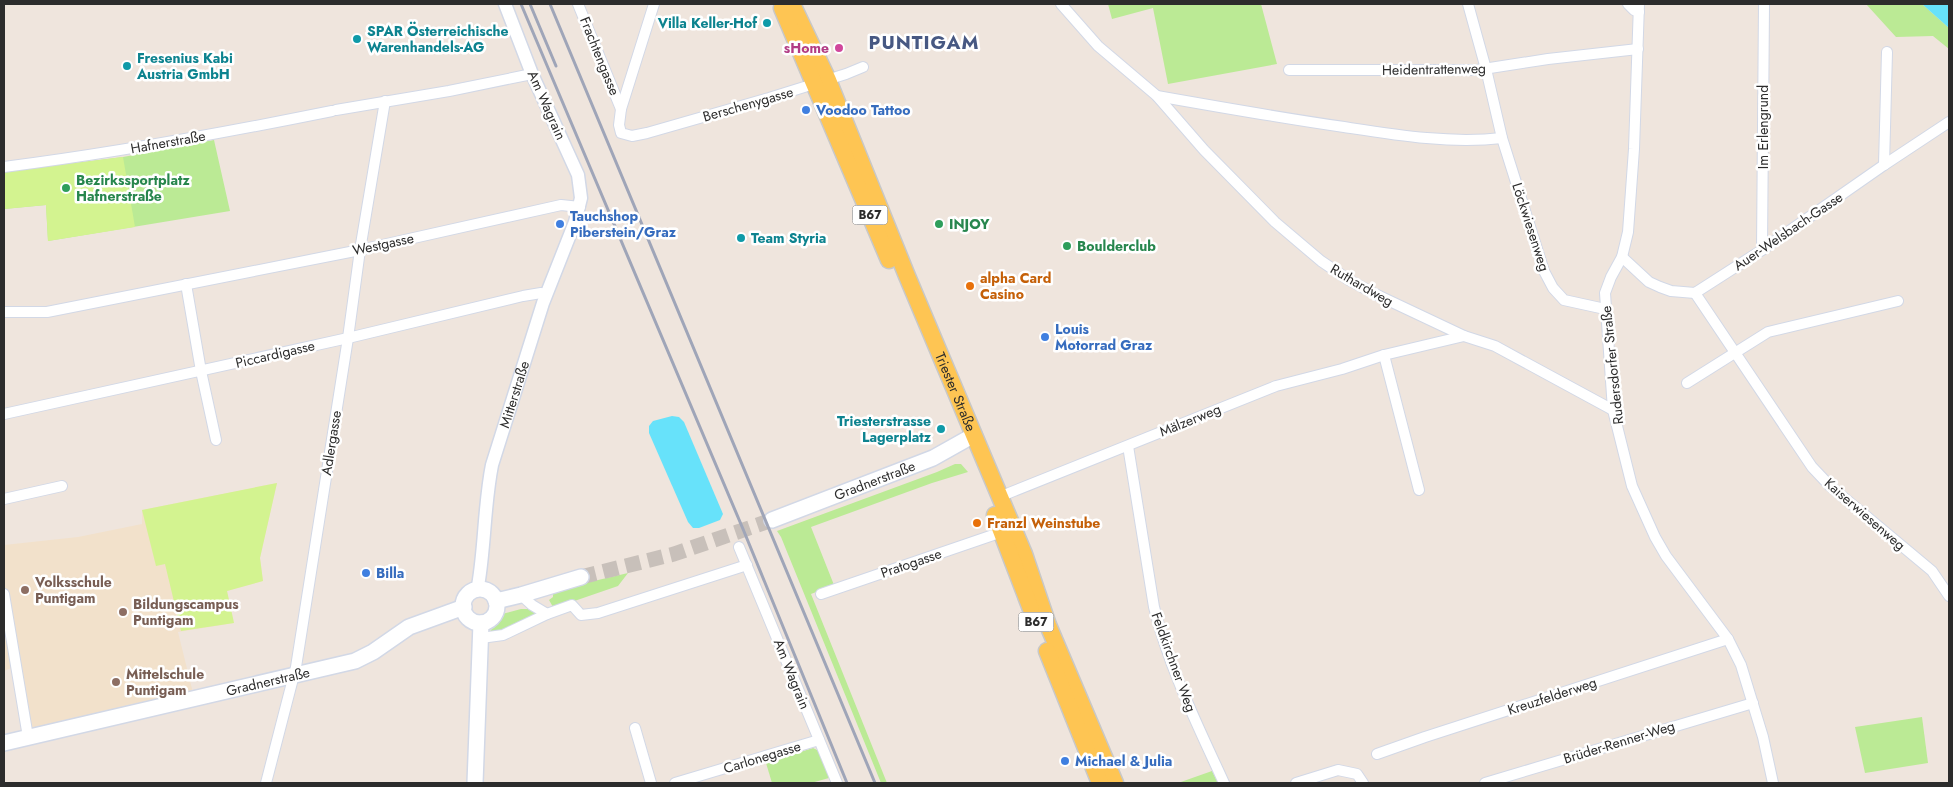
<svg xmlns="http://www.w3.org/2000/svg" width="1953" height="787" font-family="Jost,sans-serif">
<rect width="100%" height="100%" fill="#efe5dd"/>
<polygon fill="#f2e1cb" points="277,483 260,558 263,581 227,591 234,623 178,632 193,693 27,729 16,666 4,671 4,545 78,537 142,524 142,510"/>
<g fill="#bbea95">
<polygon points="1108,4 1261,4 1277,64 1168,84 1153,8 1112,19"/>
<polygon points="1866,4 1922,4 1949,28 1949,49 1933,36 1896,37"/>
<polygon points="214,140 230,211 48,241 46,205 4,209 4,172 123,157"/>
<polygon points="955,464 961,464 968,472 932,483 811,527 834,585 811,594 887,783 881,783 781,537 777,531 937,472"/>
<polygon points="628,573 618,586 557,607 553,607 549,600 553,597 553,594 564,588"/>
<polygon points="521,609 528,609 537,614 507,631 489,633 502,614"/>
<polygon points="1922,717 1928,763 1865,773 1855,727"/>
<polygon points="813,748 819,751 829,778 811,783 772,783 766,763"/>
<polygon points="1212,771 1218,783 1178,783"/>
</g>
<g fill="#d3f390">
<polygon points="123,157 135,227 48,241 46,205 4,209 4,172"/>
<polygon points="277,483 260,558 263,581 227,591 234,623 181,631 165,564 156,566 142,510"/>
</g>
<g fill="#67e2fa">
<polygon points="1922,4 1949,4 1949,28"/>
<polygon points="672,416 679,417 684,422 723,514 720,520 699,528 693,528 688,522 649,433 649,426 653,421"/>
</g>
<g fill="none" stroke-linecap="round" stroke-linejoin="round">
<polyline stroke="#c8c0ba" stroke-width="15" stroke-dasharray="15 8" stroke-linecap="butt" points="581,577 674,554 772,520"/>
<g stroke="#d2d8e6" stroke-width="12">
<g id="minor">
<polyline points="578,4 621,109"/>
<polyline points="654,4 621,109 619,125 621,133 632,136 647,133 769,98 846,74 863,67"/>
<polyline points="1061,4 1098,46 1157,96 1204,150 1275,222 1321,261 1349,280 1375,294 1464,336 1495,346 1613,410"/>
<polyline points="1468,4 1486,69 1502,138 1544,271 1553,288 1564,300 1605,309"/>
<polyline points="1628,4 1634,10 1639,12"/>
<polyline points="1639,4 1634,149 1628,232 1622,257 1611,277 1605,293 1613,410 1632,486 1655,537 1666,556 1728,639 1741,665 1763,737 1773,783"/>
<polyline points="1289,70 1477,70 1548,59 1638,49"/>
<path d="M 1157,96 C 1219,107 1281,118 1344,127 C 1396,135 1450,144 1502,138"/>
<polyline points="336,110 449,91 532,74"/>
<polyline points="1884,165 1887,52"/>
<path d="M 4,167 C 114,153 223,133 332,111"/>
<polyline points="1762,250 1764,4"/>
<polyline points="1622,257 1649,282 1660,287 1671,291 1695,293 1762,250 1884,165 1949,122"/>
<polyline points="186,284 201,371 216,440"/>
<polyline points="1695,293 1812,467 1830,486 1932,571 1949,596"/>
<polyline points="4,312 47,312 360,250 561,205 580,207"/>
<polyline points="1384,355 1419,490"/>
<polyline points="1687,383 1768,332 1898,301"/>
<polyline points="4,414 348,338 523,296 541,293 546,295"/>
<path d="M 1128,446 L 1154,607 C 1169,668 1198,726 1224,783"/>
<polyline points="999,497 1276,386 1342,369 1384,355 1464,336"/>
<polyline points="4,499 62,486"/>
<polyline points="739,547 837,783"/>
<polyline points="4,594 28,737"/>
<polyline points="821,594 1002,532"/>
<polyline points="521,595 532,605 547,614"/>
<polyline points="481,638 503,635 547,614 572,605 581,615 598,613 747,565"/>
<polyline points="635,728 651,783"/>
<polyline points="1377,754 1425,737 1728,639"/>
<polyline points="266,783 296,667 348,338 360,250 385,101"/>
<polyline points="675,783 819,740"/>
<polyline points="1296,783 1338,770 1357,774 1363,783"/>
<polyline points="1485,783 1753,703"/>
</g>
</g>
<g stroke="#d2d8e6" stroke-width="15">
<g id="tertiary">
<path id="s1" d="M 479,590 L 478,586 C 485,546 484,505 492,465 L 543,303 L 575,222 L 581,198 L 578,175 L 532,74 L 505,4"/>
</g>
</g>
<g stroke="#d2d8e6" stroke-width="18">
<g id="secondary">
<path id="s2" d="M 772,520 L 933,458 L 974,435"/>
<circle cx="480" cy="606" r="17"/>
<polyline points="496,601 521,595 581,577"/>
<path id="s3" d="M 4,743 L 355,661 L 373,652 L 409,627 L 464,607"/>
<polyline points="475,783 481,623"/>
</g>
</g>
<g stroke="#c8c8c8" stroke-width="19">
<g id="primary">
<path id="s4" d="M 792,4 L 828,80 L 907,276 L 1024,554 L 1048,625 L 1115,783"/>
<polyline points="782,8 889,260"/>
<polyline points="995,515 1031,609"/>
<polyline points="1047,651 1100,783"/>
</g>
</g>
<use href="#minor" stroke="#fff" stroke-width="10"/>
<use href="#tertiary" stroke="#fff" stroke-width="12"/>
<use href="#secondary" stroke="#fff" stroke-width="15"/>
<use href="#primary" stroke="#fec553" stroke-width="16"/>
<g stroke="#9fa5b8" stroke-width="3">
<polyline points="521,4 743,529 847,783"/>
<polyline points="530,4 556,66"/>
<polyline points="550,4 875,783"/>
</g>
</g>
<g fill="#0f9aa8" stroke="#fff" stroke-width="2">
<circle cx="767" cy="23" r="5"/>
<circle cx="357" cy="39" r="5"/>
<circle cx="127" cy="66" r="5"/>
<circle cx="741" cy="238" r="5"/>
<circle cx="941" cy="429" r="5"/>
</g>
<circle fill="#d1479c" stroke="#fff" stroke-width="2" cx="839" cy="48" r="5"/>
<g fill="#3f7fe0" stroke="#fff" stroke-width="2">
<circle cx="806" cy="110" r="5"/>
<circle cx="560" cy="224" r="5"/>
<circle cx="1045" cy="337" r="5"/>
<circle cx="366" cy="573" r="5"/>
<circle cx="1065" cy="761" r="5"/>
</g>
<g fill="#2e9e5b" stroke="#fff" stroke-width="2">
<circle cx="66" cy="188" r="5"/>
<circle cx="939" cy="224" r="5"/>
<circle cx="1067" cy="246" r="5"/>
</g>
<g fill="#e8710a" stroke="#fff" stroke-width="2">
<circle cx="970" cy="286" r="5"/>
<circle cx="977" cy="523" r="5"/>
</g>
<g fill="#8d6e63" stroke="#fff" stroke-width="2">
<circle cx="25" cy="590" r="5"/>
<circle cx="123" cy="612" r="5"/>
<circle cx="116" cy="682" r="5"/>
</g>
<g text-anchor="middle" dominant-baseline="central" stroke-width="5" stroke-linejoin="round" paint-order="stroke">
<g fill="#fff" stroke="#6b6b6b" stroke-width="1">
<rect x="852.5" y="205.5" width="35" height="19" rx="4"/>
<rect x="1018.5" y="612.5" width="35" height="19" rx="4"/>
</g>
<g font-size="12" font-weight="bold" fill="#2c2c2c">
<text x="870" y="215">B67</text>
<text x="1036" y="622">B67</text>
</g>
<g font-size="14" font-weight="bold" fill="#0d838f" stroke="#fff" text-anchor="start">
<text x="757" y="23" text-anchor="end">Villa Keller-Hof</text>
<text x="367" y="31">SPAR Österreichische<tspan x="367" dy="16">Warenhandels-AG</tspan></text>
<text x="137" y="58">Fresenius Kabi<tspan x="137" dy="16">Austria GmbH</tspan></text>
<text x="751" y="238">Team Styria</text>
<text x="931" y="421" text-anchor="end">Triesterstrasse<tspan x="931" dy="16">Lagerplatz</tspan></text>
</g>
<g font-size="14" font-weight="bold" fill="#b23c85" stroke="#fff" text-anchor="end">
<text x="829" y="48">sHome</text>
</g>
<g font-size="14" fill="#2c2c2c" stroke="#fff">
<text transform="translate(600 56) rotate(68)">Frachtengasse</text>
<text transform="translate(1434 69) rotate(-1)">Heidentrattenweg</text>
<text transform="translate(748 104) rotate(-16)">Berschenygasse</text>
<text transform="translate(547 105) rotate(66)">Am Wagrain</text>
<text transform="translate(1763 127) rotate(-90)">Im Erlengrund</text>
<text transform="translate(168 142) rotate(-10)">Hafnerstraße</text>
<text transform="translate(1531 227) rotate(72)">Löckwiesenweg</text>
<text transform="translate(1788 231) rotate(-34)">Auer-Welsbach-Gasse</text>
<text transform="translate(383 244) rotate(-12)">Westgasse</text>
<text transform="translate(1362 285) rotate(30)">Ruthardweg</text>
<text transform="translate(275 354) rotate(-13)">Piccardigasse</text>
<text transform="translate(1612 365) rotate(-96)">Rudersdorfer Straße</text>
<text stroke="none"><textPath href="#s4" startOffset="421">Triester Straße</textPath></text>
<text stroke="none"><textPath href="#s1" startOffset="200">Mitterstraße</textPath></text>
<text transform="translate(1190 420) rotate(-22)">Mälzerweg</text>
<text transform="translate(331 443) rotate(-81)">Adlergasse</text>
<text stroke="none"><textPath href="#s2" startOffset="110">Gradnerstraße</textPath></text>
<text transform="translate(1865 514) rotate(41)">Kaiserwiesenweg</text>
<text transform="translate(911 563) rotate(-19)">Pratogasse</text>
<text transform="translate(1174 662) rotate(70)">Feldkirchner Weg</text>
<text transform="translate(792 674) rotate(68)">Am Wagrain</text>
<text stroke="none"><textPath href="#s3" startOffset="271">Gradnerstraße</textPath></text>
<text transform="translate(1552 696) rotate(-18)">Kreuzfelderweg</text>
<text transform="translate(1619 742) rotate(-17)">Brüder-Renner-Weg</text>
<text transform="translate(762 757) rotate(-17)">Carlonegasse</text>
</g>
<g font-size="14" font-weight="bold" fill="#366cbe" stroke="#fff" text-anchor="start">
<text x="816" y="110">Voodoo Tattoo</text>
<text x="570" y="216">Tauchshop<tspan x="570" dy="16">Piberstein/Graz</tspan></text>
<text x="1055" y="329">Louis<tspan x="1055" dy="16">Motorrad Graz</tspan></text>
<text x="376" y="573">Billa</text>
<text x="1075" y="761">Michael &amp; Julia</text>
</g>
<g font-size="14" font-weight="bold" fill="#27864d" stroke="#fff" text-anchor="start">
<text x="76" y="180">Bezirkssportplatz<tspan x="76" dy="16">Hafnerstraße</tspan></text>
<text x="949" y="224">INJOY</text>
<text x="1077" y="246">Boulderclub</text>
</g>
<g font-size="14" font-weight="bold" fill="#c56008" stroke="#fff" text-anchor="start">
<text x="980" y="278">alpha Card<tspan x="980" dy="16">Casino</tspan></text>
<text x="987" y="523">Franzl Weinstube</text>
</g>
<g font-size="14" font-weight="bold" fill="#785e54" stroke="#fff" text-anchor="start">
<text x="35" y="582">Volksschule<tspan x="35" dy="16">Puntigam</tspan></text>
<text x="133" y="604">Bildungscampus<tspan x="133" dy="16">Puntigam</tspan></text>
<text x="126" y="674">Mittelschule<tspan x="126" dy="16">Puntigam</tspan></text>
</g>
<g font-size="19" font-weight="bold" letter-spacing="1" fill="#475882" stroke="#fff">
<text x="924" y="42">PUNTIGAM</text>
</g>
</g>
<rect width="1953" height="787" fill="none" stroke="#2c2c2c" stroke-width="10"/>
</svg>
